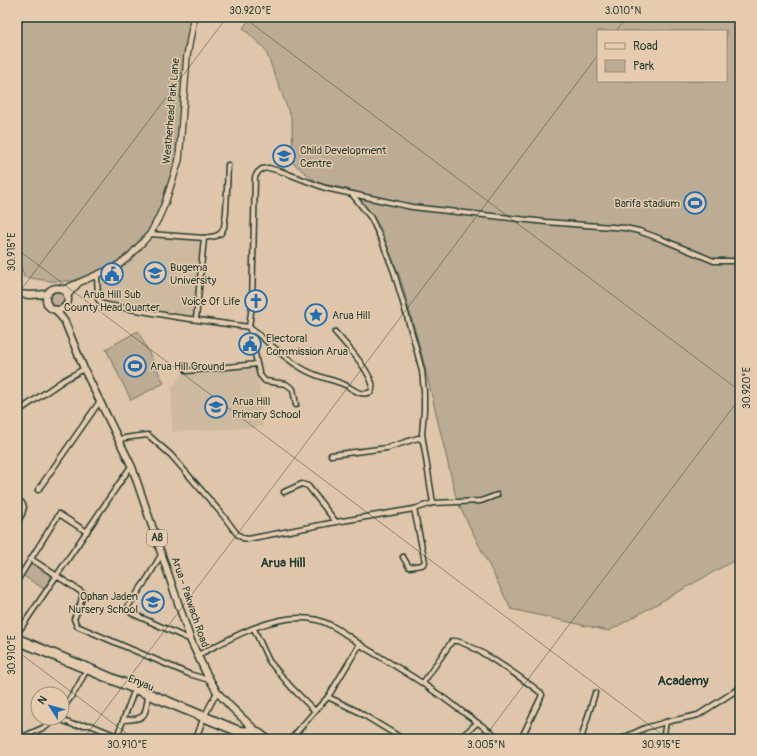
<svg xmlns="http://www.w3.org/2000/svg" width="757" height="756" font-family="Pangolin,sans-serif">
<rect width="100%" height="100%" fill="#dfc5a9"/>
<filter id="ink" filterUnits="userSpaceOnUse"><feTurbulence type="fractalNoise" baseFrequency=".025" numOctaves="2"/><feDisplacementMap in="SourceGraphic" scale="8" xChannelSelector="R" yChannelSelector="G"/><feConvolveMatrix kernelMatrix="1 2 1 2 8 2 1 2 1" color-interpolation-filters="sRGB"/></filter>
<g filter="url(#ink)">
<g fill="#cdb99e">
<polygon points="154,237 203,240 195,316 100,299 100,279 120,268 135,256"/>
<polygon points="257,367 263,427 172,432 172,387 182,374"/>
</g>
<g fill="#bcac94" stroke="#6e7464" fill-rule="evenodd">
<polygon points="17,17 190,17 182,90 180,149 164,203 151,229 131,252 104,269 73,281 50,281 24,277 21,266 17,265"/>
<path d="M 251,17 L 740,17 L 740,557 L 609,631 L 511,609 L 457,501 L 423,359 L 401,280 L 380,227 L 359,199 L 348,189 L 318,183 L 293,163 L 292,120 L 265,49 L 243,28 ZM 598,31 L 726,31 L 726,81 L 598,81 Z"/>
<circle cx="57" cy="299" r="8"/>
<polygon points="138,331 164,383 131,400 106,349"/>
<polygon points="31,562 52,576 44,589 22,575"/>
</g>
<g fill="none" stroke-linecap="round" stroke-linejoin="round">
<g stroke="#1f3d34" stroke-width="7">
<g id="minor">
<polyline points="352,194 371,218 382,241 394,272 415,344 422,371 424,391 424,410 422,434 433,503"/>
<polyline points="150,234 204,238 216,236 221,233 224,227 226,212 228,165"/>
<polyline points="97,275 98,299 102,304 176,317 249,327 252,305 255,177 258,172 262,169 269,168 283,172 325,188 412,207 546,222 625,228 639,231 661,239 714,261 740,261"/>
<polyline points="196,319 204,238"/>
<path d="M 249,327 C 268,341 284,359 305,370 C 317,377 330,379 343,384 C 353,388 359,397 371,392 C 372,389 373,387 372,383 C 366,366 347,346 335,332"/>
<polyline points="257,364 260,375 265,381 286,384 293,389 296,405"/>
<polyline points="187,371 257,364 252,336 249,327"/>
<polyline points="17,412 64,380 84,369"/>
<polyline points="120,439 131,437 148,435 171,455 222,514 237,534 243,538 248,539 336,522 414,509 433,503 481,501 497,495"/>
<polyline points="331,455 387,448 418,438 421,439 423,442"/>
<polyline points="38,490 100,401"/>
<polyline points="284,492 302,484 308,486 336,522"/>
<polyline points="17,499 22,503 24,507 22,514 17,523"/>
<polyline points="161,555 147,579 129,605 128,608 131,613 191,640"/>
<polyline points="403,557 409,567 422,565 425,562 414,509"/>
<polyline points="31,559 83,593 80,605 74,619 77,626 189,674 209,680"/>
<polyline points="17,581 59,514 87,532"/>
<polyline points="254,629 269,661 291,687 315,711"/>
<polyline points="17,634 129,469 132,467"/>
<path d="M 198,655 C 230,639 266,617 303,618 C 328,618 347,636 367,649 C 385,660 404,671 422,683 C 449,701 474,721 501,739"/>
<path d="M 423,683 L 452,641 C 466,638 527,682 541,693 L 542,695 L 521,739"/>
<polyline points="328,697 357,711 403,739"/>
<polyline points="62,710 77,688 86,671"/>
<polyline points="56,718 74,725 90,725 117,736"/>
<path d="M 124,720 C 146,719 145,717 148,696"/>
<polyline points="18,739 47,726 56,718"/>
<polyline points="116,739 135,689"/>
<polyline points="196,739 203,719 217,692"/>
<polyline points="291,739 315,711 328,697 360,644"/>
<polyline points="459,739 477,723"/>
<polyline points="581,739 595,693"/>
<polyline points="621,739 645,728 666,722 698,715 740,688"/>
<polyline points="663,739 666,722"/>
</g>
</g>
<g stroke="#1f3d34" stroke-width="8">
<g id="tertiary">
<polyline points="17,637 238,729 245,730 254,729"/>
<polyline points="17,642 238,733 245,734 259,733"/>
</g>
</g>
<g stroke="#1f3d34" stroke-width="8">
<g id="secondary">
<polyline points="62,290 117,266 130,256 150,234 159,217 165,203 179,160 187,56 194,17"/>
<polyline points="67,296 77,285"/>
</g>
</g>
<g stroke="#1f3d34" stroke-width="9">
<g id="primary">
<circle cx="57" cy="299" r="11"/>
<polyline points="17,294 30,295 48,294"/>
<polyline points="56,310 65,322 84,369 132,467 191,641 205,671 217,692 231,707 254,729 268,739"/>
</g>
</g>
<use href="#minor" stroke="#e7cbae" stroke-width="4"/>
<use href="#tertiary" stroke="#e7cbae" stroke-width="5"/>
<use href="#secondary" stroke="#e7cbae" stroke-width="5.5"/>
<use href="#primary" stroke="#e7cbae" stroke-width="6"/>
</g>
</g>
<path fill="none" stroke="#1f3d34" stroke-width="1" stroke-opacity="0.45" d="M 243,17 L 740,391M 616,31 L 627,17M 17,249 L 668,739M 17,295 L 227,17M 17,651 L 134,739M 83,739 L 598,55M 483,739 L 740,398"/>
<defs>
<g id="school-ring" transform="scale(1.15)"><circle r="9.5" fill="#e7cbae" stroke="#1f6fb2" stroke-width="1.5"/><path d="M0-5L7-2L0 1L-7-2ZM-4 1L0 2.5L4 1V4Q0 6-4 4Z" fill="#1f6fb2"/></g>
<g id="stadium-ring" transform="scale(1.15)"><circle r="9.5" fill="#e7cbae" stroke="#1f6fb2" stroke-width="1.5"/><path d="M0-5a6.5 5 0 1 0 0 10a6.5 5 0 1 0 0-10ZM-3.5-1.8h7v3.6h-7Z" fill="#1f6fb2"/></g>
<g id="university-ring" transform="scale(1.15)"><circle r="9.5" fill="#e7cbae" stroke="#1f6fb2" stroke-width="1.5"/><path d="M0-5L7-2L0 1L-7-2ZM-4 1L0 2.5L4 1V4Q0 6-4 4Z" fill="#1f6fb2"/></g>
<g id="civic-ring" transform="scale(1.15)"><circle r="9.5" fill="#e7cbae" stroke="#1f6fb2" stroke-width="1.5"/><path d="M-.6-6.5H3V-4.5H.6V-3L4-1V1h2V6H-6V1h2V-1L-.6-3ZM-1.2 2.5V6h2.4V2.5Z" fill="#1f6fb2"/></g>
<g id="church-ring" transform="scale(1.15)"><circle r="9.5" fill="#e7cbae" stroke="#1f6fb2" stroke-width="1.5"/><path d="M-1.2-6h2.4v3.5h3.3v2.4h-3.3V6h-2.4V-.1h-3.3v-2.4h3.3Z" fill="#1f6fb2"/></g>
<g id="sight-ring" transform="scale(1.15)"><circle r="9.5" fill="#e7cbae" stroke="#1f6fb2" stroke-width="1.5"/><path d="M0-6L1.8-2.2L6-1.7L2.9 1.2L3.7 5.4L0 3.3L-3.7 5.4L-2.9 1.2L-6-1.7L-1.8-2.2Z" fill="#1f6fb2"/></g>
</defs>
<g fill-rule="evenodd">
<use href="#school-ring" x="284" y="156"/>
<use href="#stadium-ring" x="695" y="203"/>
<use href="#university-ring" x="155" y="273"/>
<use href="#civic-ring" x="112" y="274"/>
<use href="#church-ring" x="256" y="301"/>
<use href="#sight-ring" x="316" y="315"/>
<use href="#civic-ring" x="250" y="344"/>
<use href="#stadium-ring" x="135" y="366"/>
<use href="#school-ring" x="216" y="407"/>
<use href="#school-ring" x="153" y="602"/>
</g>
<g text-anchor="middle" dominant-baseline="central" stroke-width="3" stroke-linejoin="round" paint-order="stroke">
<rect fill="#e7cbae" stroke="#5b6859" stroke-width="1" x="147" y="530" width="20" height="16" rx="3"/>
<g font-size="10" font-weight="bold" fill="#1f3d34">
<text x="157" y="538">A8</text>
</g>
<g font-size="11" fill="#1f3d34" stroke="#e7cbae">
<text transform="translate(171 111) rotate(-85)">Weatherhead Park Lane</text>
<text transform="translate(190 602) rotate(71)">Arua - Pakwach Road</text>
<text transform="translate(141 683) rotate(22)">Enyau</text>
</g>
<g font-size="11" fill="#1f3d34" stroke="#e7cbae" text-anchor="start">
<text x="300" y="150">Child Development<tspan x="300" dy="13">Centre</tspan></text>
<text x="680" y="203" text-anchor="end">Barifa stadium</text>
<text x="170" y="267">Bugema<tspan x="170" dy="13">University</tspan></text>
<text x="112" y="294" text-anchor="middle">Arua Hill Sub<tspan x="112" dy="13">County Head Quarter</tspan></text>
<text x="240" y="301" text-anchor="end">Voice Of Life</text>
<text x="332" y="315">Arua Hill</text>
<text x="266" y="338">Electoral<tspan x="266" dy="13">Commission Arua</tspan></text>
<text x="150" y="366">Arua Hill Ground</text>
<text x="232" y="401">Arua Hill<tspan x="232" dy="13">Primary School</tspan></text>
<text x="138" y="596" text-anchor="end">Ophan Jaden<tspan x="138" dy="13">Nursery School</tspan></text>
</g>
<g font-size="13" font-weight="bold" fill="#1f3d34" stroke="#e7cbae">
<text x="283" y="563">Arua Hill</text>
<text x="683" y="681">Academy</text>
</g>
</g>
<rect width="757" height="756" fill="none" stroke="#e7cbae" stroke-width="44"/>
<rect x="597" y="30" width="130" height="52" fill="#e7cbae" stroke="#97927d"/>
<rect x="605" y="43" width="20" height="6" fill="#e7cbae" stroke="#97927d"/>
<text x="633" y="50" font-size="12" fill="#1f3d34">Road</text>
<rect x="605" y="60" width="20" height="12" fill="#bcac94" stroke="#97927d"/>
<text x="633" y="70" font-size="12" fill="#1f3d34">Park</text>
<g transform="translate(50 706) rotate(307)"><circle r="19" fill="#e7cbae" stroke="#97927d"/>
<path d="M0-3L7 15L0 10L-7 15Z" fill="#1f6fb2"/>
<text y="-6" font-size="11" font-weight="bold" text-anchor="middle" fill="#1f3d34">N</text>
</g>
<rect x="22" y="22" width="713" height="712" fill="none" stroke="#1f3d34" stroke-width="1.5"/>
<g font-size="10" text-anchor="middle" fill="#1f3d34">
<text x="250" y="14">30.920°E</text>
<text x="623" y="14">3.010°N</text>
<text transform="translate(11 252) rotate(-90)" y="4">30.915°E</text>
<text transform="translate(746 388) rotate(-90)" y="4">30.920°E</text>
<text transform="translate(11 655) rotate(-90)" y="4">30.910°E</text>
<text x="127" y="748">30.910°E</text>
<text x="486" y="748">3.005°N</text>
<text x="661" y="748">30.915°E</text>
</g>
</svg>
